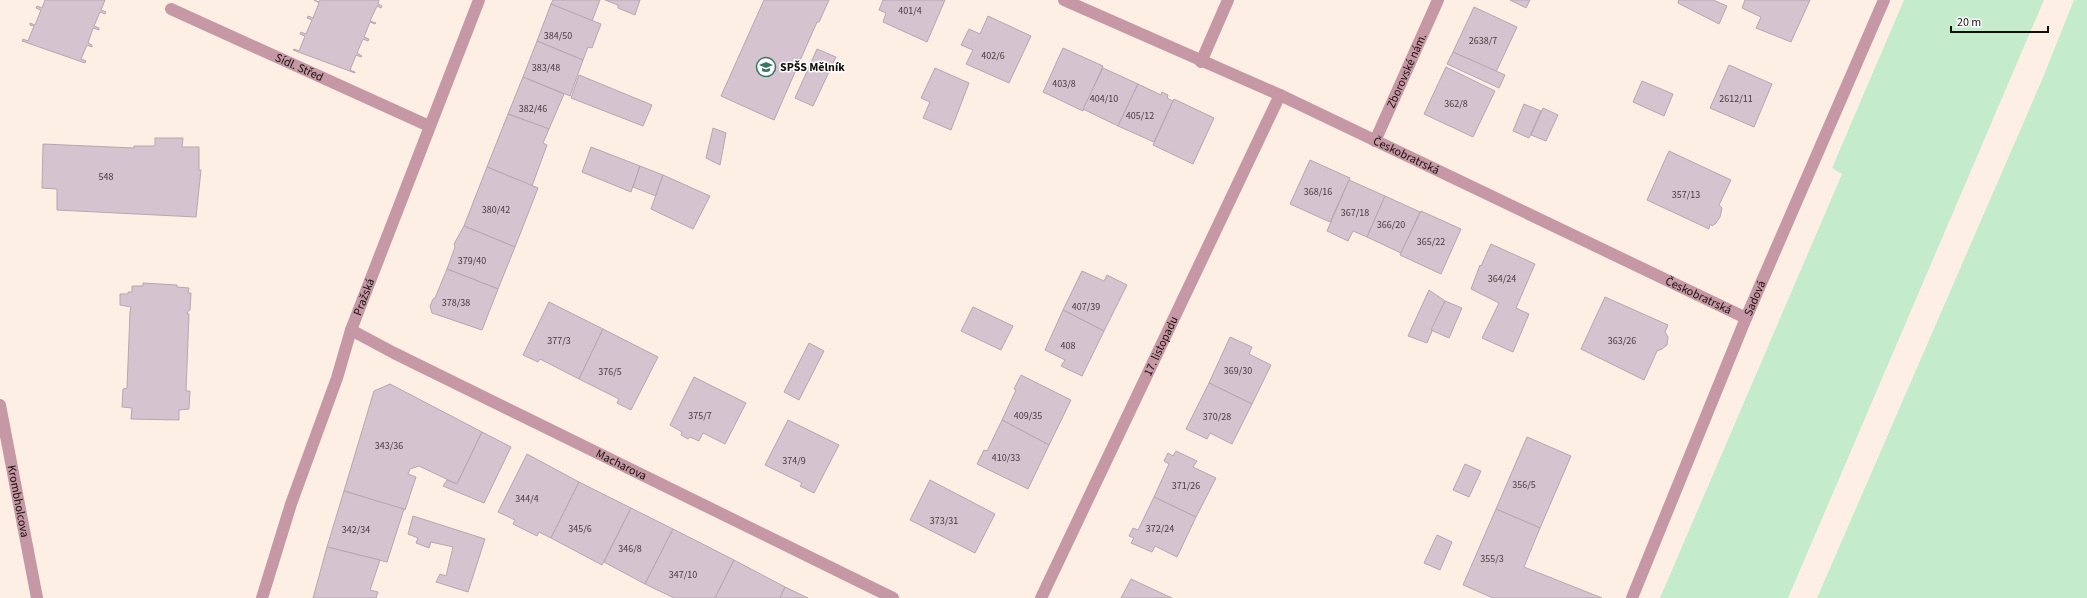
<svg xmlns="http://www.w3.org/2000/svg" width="2087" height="598" font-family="'Source Sans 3',sans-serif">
<rect width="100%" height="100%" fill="#feefe5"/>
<g fill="#c3ebcc">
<polygon points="1904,0 2044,0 1788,598 1660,598 1842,174 1832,168"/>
<polygon points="2074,0 2087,0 2087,598 1817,598 2042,80"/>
</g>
<g fill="#d5c3cf" stroke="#b7a6b1">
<polygon points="45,0 105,0 101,10 106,12 105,14 100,12 94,26 99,28 99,30 93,28 88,43 92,45 92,47 87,45 81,59 86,61 85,63 22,41 23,39 28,41 34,26 30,25 30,23 35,25 41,10 36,8 37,6 42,8"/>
<polygon points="314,0 319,2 320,0 379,0 378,4 382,6 381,8 377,6 370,21 376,23 375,24 370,22 364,37 369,39 368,41 363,39 357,53 362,56 361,57 356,55 350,70 355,72 355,73 293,50 294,49 299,51 305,36 300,34 301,32 306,34 312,20 307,18 308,16 313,18 319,3"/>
<polygon points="553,0 600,0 592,21 551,4"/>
<polygon points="605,0 640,0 635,15 618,8 618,5"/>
<polygon points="764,0 829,0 819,22 817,22 774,120 721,96"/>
<polygon points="883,0 945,0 927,42 883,22 886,13 879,10"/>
<polygon points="1510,0 1530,0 1526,8"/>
<polygon points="1679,0 1713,0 1727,6 1719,24 1678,3"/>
<polygon points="1745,0 1810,0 1791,42 1756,28 1761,17 1742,8"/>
<polygon points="551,4 601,24 592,48 588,47 583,60 537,41"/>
<polygon points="1474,7 1517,27 1496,72 1453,52"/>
<polygon points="988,16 1031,36 1009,83 966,64 973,50 961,45 969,29 980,34"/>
<polygon points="537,41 583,60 570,96 523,77"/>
<polygon points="1063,48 1103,66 1083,111 1043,92"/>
<polygon points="817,49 836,57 813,106 795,98"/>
<polygon points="1453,52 1505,75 1499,88 1447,64"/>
<polygon points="1729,65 1772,84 1754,127 1710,108"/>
<polygon points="1446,67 1495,91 1473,137 1424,114"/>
<polygon points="935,68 969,83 951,130 923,118 930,102 921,98"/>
<polygon points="1103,68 1138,84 1118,126 1083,109"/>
<polygon points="579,75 652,105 643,126 571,98"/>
<polygon points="523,77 564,94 549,129 508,114"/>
<polygon points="1642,81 1673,94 1664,116 1633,102"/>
<polygon points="1138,84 1161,95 1162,92 1168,95 1167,98 1173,101 1154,142 1118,126"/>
<polygon points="1174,99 1214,118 1193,164 1153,145"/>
<polygon points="1524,104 1541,111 1529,138 1513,131"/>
<polygon points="1543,108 1558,115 1546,141 1531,135"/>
<polygon points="508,114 549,129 543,143 547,145 532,186 487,167"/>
<polygon points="713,128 726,133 720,165 706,158"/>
<polygon points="155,138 183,138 182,147 199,147 199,170 201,170 196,217 57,210 57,189 42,188 43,144 134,148 134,146 155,146"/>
<polygon points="591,147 640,166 631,192 582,172"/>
<polygon points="1669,151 1731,180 1719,205 1722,208 1720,217 1716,223 1712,226 1710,224 1709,229 1647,200"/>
<polygon points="1310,160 1350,178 1330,222 1290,204"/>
<polygon points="640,166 663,175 656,196 633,187"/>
<polygon points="487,167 538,188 515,247 464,226"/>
<polygon points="663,175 710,196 693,229 651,209"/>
<polygon points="1349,180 1385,196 1367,237 1353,231 1348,241 1327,231"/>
<polygon points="1385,196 1420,212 1401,253 1367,237"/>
<polygon points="1421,211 1461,229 1441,274 1400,255"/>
<polygon points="464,226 515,247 498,289 447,269 455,247 454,244"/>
<polygon points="1491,244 1535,264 1516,308 1529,314 1513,352 1482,338 1499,303 1471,289 1480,265 1481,266"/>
<polygon points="447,269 498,289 482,330 432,313 430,306 433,299 435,298"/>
<polygon points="1082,271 1104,281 1107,275 1127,285 1104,331 1063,310"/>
<polygon points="143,283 177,285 177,287 189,288 188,293 191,293 190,310 188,311 187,314 189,314 186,391 190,391 189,409 179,410 179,420 131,419 132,408 122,407 123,389 127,388 130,312 131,307 120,305 120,294 128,294 128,292 132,292 132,286 143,286"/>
<polygon points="1429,290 1445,301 1427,343 1408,336"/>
<polygon points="1605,297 1668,325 1665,332 1668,337 1667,345 1662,349 1657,351 1644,380 1581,349"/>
<polygon points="1445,301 1462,308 1449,338 1431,330"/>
<polygon points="549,302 603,329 579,379 540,359 538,362 523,355"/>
<polygon points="973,307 1013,326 1001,350 961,331"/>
<polygon points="1063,310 1104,331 1082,376 1061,366 1065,360 1045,350"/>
<polygon points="603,329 658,357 631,410 617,403 619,399 579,379"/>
<polygon points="1230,337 1252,347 1249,354 1271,365 1252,404 1209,383"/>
<polygon points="809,343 824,351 799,400 784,392"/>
<polygon points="1021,375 1071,400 1049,445 1002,420 1016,390 1014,389"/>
<polygon points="694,377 746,403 725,444 703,433 699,441 690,437 688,439 681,435 682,432 670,425"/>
<polygon points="1209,383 1252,404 1232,444 1210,433 1207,439 1186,429"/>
<polygon points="390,384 482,432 457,484 419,466 410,469 408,474 416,477 405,510 344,491 374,391"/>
<polygon points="788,420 839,445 814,493 800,486 802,483 765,465"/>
<polygon points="1002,420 1049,445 1028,489 977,464 984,450 987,451"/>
<polygon points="482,432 511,447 484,503 443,486 447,480 457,484"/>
<polygon points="1527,437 1571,456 1540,528 1496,509"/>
<polygon points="1176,451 1197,461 1193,467 1216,478 1196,517 1154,497 1169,464 1164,461 1168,453 1173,456"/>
<polygon points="527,454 579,482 551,538 539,532 537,536 513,524 515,520 498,512"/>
<polygon points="1465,464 1481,471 1469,497 1453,490"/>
<polygon points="930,480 995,514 975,553 910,520"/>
<polygon points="579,482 631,508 602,565 551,538"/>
<polygon points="344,491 404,509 387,562 327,547"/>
<polygon points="1154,497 1196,517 1177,557 1155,546 1152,552 1131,543 1134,538 1129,536 1133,528 1138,530"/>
<polygon points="631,508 673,529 645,584 604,562"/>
<polygon points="1496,509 1540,528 1524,567 1602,598 1493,598 1463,585"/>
<polygon points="413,516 485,539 468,592 436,582 440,574 446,576 453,547 431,542 429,548 416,543 418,538 408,534"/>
<polygon points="673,529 734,560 715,598 674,598 645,584"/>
<polygon points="1437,535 1452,542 1440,570 1424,563"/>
<polygon points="327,547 380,560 370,590 378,592 376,598 313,598"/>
<polygon points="734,560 785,587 780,598 715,598"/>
<polygon points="1131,579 1172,598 1121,598"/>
<polygon points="785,587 808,598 780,598"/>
</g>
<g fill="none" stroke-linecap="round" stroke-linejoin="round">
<g stroke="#c698a5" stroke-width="12">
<path id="s1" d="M 1064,0 L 1280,95 L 1746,318"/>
<path id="s2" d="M 171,9 L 429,126"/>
<polyline points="1201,62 1228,0"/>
<path id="s3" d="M 1375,141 L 1438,0"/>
<path id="s4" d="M 351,330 L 394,353 L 893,598"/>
<path id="s5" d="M 0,405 L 37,598"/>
<path id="s6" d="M 262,598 L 291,504 L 337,378 L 351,330 L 479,0"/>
<path id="s7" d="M 1041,598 L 1280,95"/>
<path id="s8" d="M 1632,598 L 1746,318 L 1884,0"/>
</g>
</g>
<defs>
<g id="school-ring" transform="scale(1)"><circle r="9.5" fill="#fff" stroke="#367663" stroke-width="1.5"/><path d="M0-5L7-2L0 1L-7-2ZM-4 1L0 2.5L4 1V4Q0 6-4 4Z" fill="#367663"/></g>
</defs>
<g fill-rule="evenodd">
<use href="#school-ring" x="766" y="67"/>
</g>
<g text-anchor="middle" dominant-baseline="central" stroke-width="3" stroke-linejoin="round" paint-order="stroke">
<g font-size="10" fill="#453c3c">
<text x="910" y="11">401/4</text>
<text x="558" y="36">384/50</text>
<text x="1483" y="41">2638/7</text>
<text x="993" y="56">402/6</text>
<text x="546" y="68">383/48</text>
<text x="1064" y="84">403/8</text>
<text x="1104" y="99">404/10</text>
<text x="1736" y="99">2612/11</text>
<text x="1456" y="104">362/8</text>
<text x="533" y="109">382/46</text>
<text x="1140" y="116">405/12</text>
<text x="106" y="177">548</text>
<text x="1318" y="192">368/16</text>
<text x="1686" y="195">357/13</text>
<text x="496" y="210">380/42</text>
<text x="1355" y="213">367/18</text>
<text x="1391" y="225">366/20</text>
<text x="1431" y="242">365/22</text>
<text x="472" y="261">379/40</text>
<text x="1502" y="279">364/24</text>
<text x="456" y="303">378/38</text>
<text x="1086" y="307">407/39</text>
<text x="559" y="341">377/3</text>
<text x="1622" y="341">363/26</text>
<text x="1068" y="346">408</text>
<text x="1238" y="371">369/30</text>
<text x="610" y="372">376/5</text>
<text x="700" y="416">375/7</text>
<text x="1028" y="416">409/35</text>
<text x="1217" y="417">370/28</text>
<text x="389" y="446">343/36</text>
<text x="1006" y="458">410/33</text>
<text x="794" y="461">374/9</text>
<text x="1524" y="485">356/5</text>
<text x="1186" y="486">371/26</text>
<text x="527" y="499">344/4</text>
<text x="944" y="521">373/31</text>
<text x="580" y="529">345/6</text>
<text x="1160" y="529">372/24</text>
<text x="356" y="530">342/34</text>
<text x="630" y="549">346/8</text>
<text x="1492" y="559">355/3</text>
<text x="683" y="575">347/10</text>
</g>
<g font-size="12" font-weight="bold" fill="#150f0b" stroke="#fff" text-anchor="start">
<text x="780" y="67">SPŠS Mělník</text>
</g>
<g font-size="12" fill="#150f0b" stroke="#fff">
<text stroke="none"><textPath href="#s2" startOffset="141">Sídl. Střed</textPath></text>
<text stroke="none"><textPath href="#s3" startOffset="77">Zborovské nám.</textPath></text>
<text stroke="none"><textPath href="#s1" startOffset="376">Českobratrská</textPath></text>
<text stroke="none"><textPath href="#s1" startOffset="700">Českobratrská</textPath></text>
<text stroke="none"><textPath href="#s6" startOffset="318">Pražská</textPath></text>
<text stroke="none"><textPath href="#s8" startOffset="324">Sadová</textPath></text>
<text stroke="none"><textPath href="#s7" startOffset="279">17. listopadu</textPath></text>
<text stroke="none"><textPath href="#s4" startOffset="302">Macharova</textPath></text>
<text stroke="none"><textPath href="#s5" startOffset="98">Krombholcova</textPath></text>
</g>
</g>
<path d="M1951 26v6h97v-6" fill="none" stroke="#150f0b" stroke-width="2"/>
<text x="1957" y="26" font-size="12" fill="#150f0b" stroke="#ffffff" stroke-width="3" paint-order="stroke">20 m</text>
</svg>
